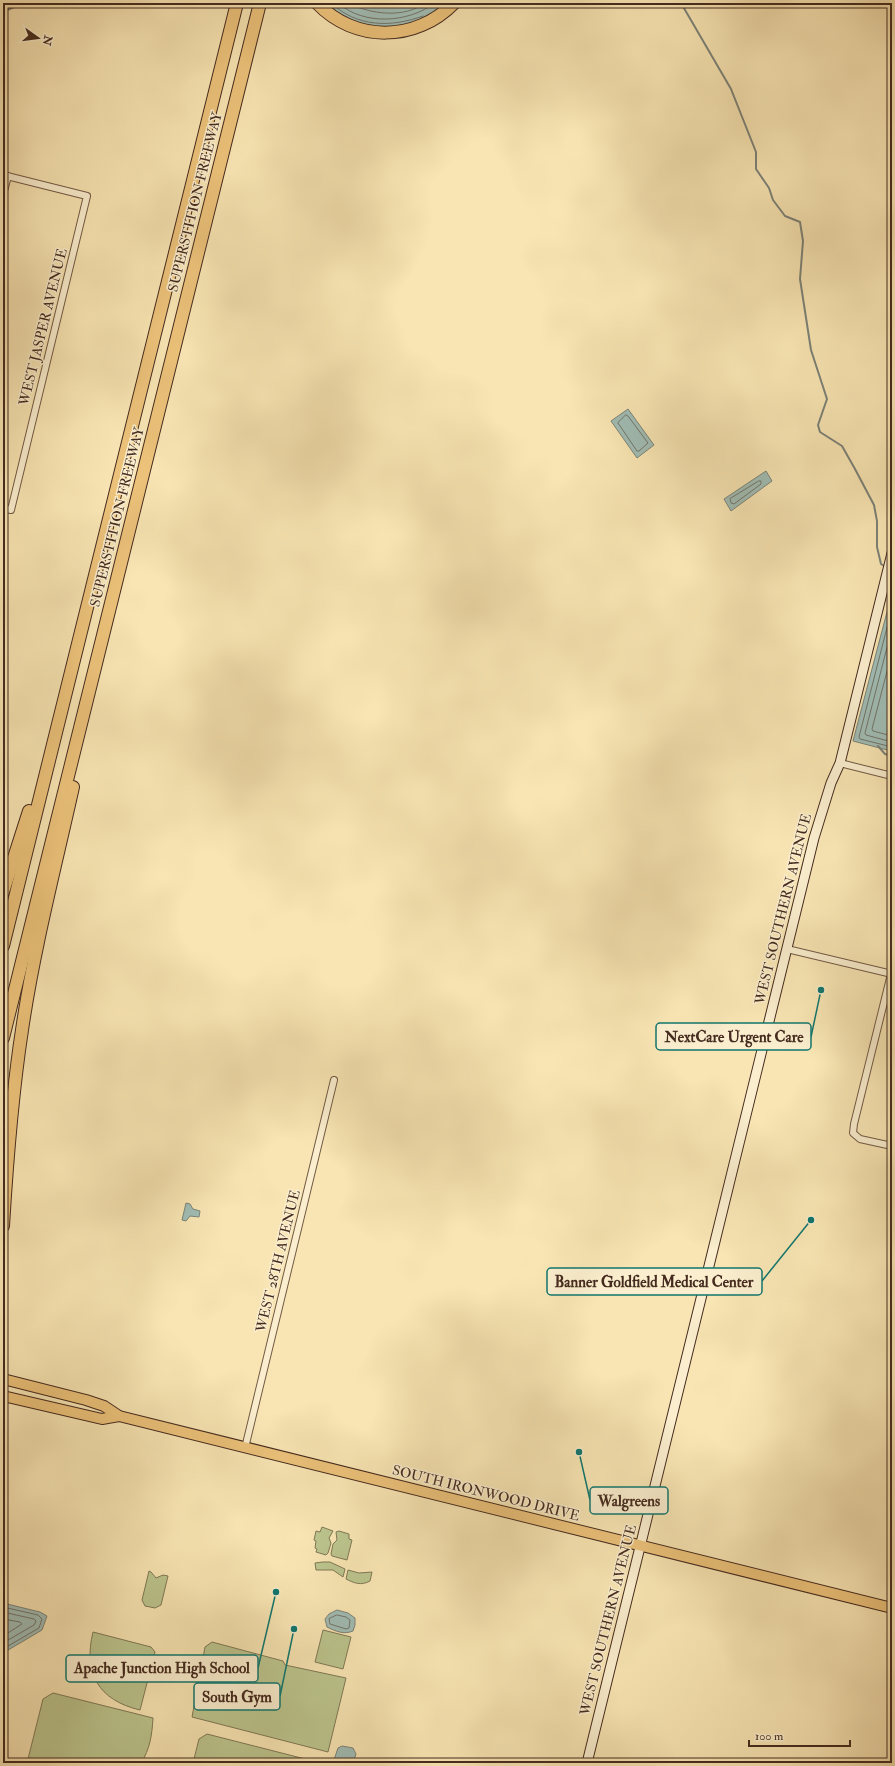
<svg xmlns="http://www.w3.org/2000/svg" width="895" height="1766" font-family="'IM FELL Double Pica',serif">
<rect width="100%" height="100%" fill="#f8e5b3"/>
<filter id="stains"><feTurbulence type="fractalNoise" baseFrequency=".005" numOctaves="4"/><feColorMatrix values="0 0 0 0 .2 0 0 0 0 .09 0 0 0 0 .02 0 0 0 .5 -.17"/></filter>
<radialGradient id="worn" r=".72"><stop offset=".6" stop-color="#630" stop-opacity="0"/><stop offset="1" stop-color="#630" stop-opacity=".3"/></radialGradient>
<g fill="#bcc58e" stroke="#807856">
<polygon points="322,1527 333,1531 329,1538 331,1543 328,1553 326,1555 316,1552 317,1549 315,1548 316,1541 314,1540 316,1531 320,1532"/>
<polygon points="339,1531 349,1534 349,1539 352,1540 347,1560 332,1556 331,1554 333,1544 337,1540 336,1532"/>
<polygon points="323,1562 330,1562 345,1569 343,1577 333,1570 316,1570 315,1563"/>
<path d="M 348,1570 L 359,1573 L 372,1572 L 370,1581 C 361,1586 354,1583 346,1579 Z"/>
<polygon points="149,1571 151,1572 156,1578 163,1575 168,1576 161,1605 155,1608 145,1606 142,1600"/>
<polygon points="323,1630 351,1637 343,1669 315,1662"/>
<path d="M 93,1632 L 151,1647 L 155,1652 L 140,1710 C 98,1700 83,1673 93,1632 Z"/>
<polygon points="212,1642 283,1661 285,1665 346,1678 328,1752 192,1717 205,1647"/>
<path d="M 53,1693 L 153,1718 C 152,1735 150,1749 141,1763 L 27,1763 L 43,1699 Z"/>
<polygon points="207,1734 313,1761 313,1763 193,1763 199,1739"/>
</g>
<g fill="#a0bdb5" stroke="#7c8379">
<polygon points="325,3 448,3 445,7 411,25 372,28 338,15"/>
<polygon points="628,409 654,445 637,458 611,421"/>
<polygon points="766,471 772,481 731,511 724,499"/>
<polygon points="892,593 892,749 891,751 853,741"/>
<polygon points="186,1203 190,1204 193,1209 200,1211 199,1217 190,1216 186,1221 182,1220"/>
<polygon points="3,1603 40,1612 47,1616 42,1630 3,1653"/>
<path d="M 337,1610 L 348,1613 L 355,1618 L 355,1625 L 353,1631 C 344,1635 335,1631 327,1627 L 325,1619 L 329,1614 Z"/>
<polygon points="342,1746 353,1748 356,1754 353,1763 333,1763 338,1748"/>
</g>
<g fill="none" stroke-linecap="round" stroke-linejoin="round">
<g stroke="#72746a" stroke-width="1">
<path d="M 331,3 C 357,27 390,28 423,16"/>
<path d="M 338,3 C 364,26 408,23 435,3"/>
<path d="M 348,3 C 370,14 404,19 425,3"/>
<polygon points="626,415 628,416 648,443 639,451 637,451 618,423"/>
<polygon points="759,481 761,481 761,484 734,504 731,503 730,499"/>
<polyline points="892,608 859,737 860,739 892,747"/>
<polyline points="892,628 865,733 866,735 892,742"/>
<polyline points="892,652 872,729 873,731 892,736"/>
<polyline points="3,1607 38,1615 42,1619 39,1628 3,1649"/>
<polyline points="3,1612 34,1619 36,1621 34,1625 3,1643"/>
<polygon points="337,1615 346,1617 350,1620 349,1628 346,1629 330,1624 329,1619"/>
<polyline points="3,1619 20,1622 22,1624 3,1636"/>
</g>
<g stroke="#7c8379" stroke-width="2">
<polyline points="681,3 731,89 756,152 756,169 769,188 773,200 785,216 800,222 803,241 800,279 811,350 827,399 818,425 820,432 842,446 855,469 874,505 877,521 877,547 881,564 886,567"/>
<polyline points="3,12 23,3"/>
<polyline points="878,746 885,754 892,756"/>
</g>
<g stroke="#725a44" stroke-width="8">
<g id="minor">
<polyline points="3,175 87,196 11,510 3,508"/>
<polyline points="3,195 8,176"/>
<polyline points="840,763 892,776"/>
<polyline points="787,949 892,974"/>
<polyline points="891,974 854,1124 853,1133 860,1139 892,1146"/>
<polyline points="245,1448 334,1080"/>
</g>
</g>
<g stroke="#452b1f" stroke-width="11">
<polyline id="secondary" points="587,1763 814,838 831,783 840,763 892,553"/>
</g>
<g stroke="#452b1f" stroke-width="12">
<g id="primary">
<polyline points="3,1379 86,1400 104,1406 119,1416 892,1608"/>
<polyline points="3,1396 102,1419 119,1416"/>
</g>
</g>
<g stroke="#452b1f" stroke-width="14">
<g id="motorway">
<path d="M 317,3 C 355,43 416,42 454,3"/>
<polyline points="3,892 29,811"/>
<polyline points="3,946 237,3"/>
<polyline points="3,1038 260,3"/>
<path d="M 3,1226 C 7,1160 12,1095 22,1030 C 34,948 55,868 73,787"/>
</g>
</g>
<use href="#minor" stroke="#faeece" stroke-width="6"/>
<use href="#secondary" stroke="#faeece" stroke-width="9"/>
<use href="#primary" stroke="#ecc27a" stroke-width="10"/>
<use href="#motorway" stroke="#ecc27a" stroke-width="12"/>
</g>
<g text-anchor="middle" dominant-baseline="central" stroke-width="3" stroke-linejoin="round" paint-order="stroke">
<g font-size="14" fill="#452b1f" stroke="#faeece">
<text transform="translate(195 202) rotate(-76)">SUPERSTITION FREEWAY</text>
<text transform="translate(43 327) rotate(-76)">WEST JASPER AVENUE</text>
<text transform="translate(117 517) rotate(-76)">SUPERSTITION FREEWAY</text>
<text transform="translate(783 909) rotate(-76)">WEST SOUTHERN AVENUE</text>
<text transform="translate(278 1261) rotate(-76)">WEST 28TH AVENUE</text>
<text transform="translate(486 1493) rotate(14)">SOUTH IRONWOOD DRIVE</text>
<text transform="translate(608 1620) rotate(-76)">WEST SOUTHERN AVENUE</text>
</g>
</g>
<path fill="none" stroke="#0f766e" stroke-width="1.5" d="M821 990L811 1037M811 1220L762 1281M579 1452L590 1500M276 1592L258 1668M294 1629L280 1696"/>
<g fill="#0f766e" stroke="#faeece" stroke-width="1.5">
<circle cx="821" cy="990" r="4"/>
<circle cx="811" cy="1220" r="4"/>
<circle cx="579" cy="1452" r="4"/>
<circle cx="276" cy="1592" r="4"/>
<circle cx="294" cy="1629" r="4"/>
</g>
<g fill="#faeece" stroke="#0f766e" stroke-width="1.5">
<rect x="656" y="1023" width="155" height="27" rx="4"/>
<rect x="547" y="1268" width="215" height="27" rx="4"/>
<rect x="590" y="1487" width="78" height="27" rx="4"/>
<rect x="66" y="1655" width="192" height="27" rx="4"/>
<rect x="194" y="1683" width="86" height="27" rx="4"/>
</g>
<g font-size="15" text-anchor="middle" font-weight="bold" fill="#452b1f">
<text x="734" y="1042">NextCare Urgent Care</text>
<text x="654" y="1287">Banner Goldfield Medical Center</text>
<text x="629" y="1506">Walgreens</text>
<text x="162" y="1673">Apache Junction High School</text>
<text x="237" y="1702">South Gym</text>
</g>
<rect width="895" height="1766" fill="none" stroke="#f8e5b3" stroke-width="16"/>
<rect x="4" y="4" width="887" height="1758" fill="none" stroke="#452b1f" stroke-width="2"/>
<rect x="8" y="8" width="879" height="1750" fill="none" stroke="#452b1f"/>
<g transform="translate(38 38) rotate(104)" stroke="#faeece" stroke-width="3" paint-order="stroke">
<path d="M0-3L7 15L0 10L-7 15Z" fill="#452b1f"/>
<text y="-6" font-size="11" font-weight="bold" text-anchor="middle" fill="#452b1f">N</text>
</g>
<path d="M749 1740v6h101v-6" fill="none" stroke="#452b1f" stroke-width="2"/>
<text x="755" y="1740" font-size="12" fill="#452b1f" stroke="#faeece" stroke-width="3" paint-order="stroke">100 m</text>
<rect width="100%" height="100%" filter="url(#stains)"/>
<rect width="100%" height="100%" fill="url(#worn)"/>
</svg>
